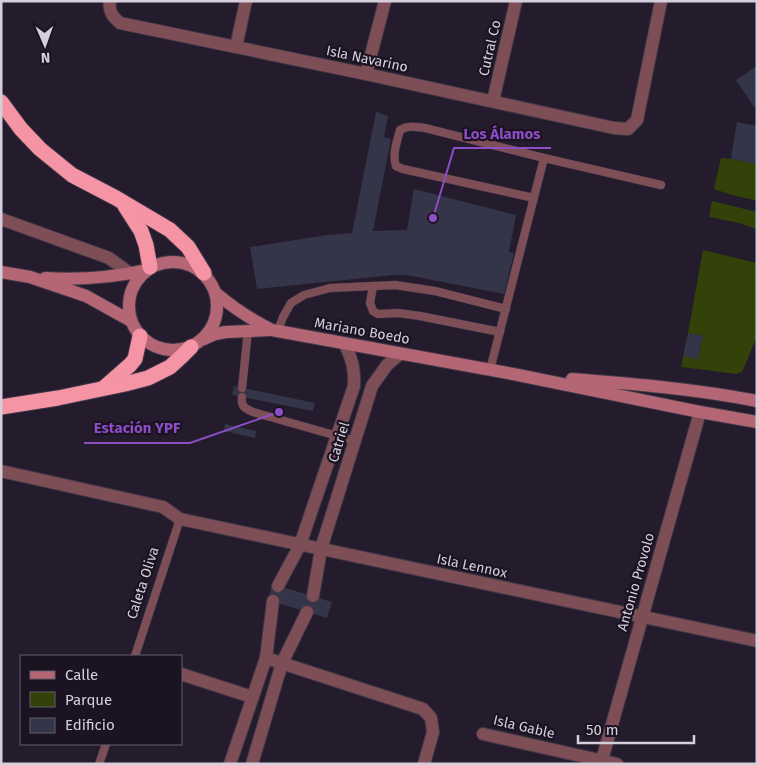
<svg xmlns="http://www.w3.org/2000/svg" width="758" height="765" font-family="'Fira Sans',sans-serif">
<rect width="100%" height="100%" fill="#241b2c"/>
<g fill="#324209">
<polygon points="721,158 731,159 757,164 757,200 754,200 732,195 714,189"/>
<polygon points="712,201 757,212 757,229 739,223 709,217"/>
<path d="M 703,250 L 757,263 L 757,337 C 751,348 748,360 742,372 L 736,374 L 681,367 L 683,356 L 698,359 L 703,336 L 688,333 Z"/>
</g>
<g fill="#343548">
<polygon points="757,66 757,105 754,107 736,80"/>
<polygon points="376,112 388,116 384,137 391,139 373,231 407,230 414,189 516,215 509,252 514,253 504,294 407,275 394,275 257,289 250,247 327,235 352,233"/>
<polygon points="737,122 757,126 757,164 731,159"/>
<polygon points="688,333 703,336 698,359 683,356"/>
<polygon points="234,386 315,403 313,411 232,395"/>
<polygon points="225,424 256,431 255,438 224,431"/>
<polygon points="272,584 332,602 327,618 268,600"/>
</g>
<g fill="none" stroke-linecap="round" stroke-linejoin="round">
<g stroke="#403848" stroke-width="9">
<g id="service">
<path d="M 534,198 L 403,169 L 396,166 C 392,154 397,142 400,130 C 408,125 416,127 425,128 L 544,158 L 661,185"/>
<polyline points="373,286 370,303 373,311 378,314 398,313 420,316 500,332"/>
<polyline points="278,331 283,317 291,303 304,295 330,288 395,285 435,291 506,309"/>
<polyline points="490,370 544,158"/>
<polyline points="242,388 248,331"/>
<path d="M 242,397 C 241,406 244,408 253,412 L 355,441"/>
<polyline points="135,656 180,519"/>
<polyline points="99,764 106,744"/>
</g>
</g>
<g stroke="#403848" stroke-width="14">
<g id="minor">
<path d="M 110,1 C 108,11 113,17 120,23 L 366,74 L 614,128 L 628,129 L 637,120 L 661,1"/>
<polyline points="236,47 246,1"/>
<polyline points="366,74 385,1"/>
<polyline points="493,101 516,1"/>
<polyline points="1,219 109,258 131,274"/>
<polyline points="1,471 163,507 180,519 757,641"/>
<path d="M 278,586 L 300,545 L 354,386 C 355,369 352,360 345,344"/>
<polyline points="313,596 321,549 372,386 387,365 400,354"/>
<polyline points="266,658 423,709 431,718 433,732 424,764"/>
<polyline points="181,674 252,697"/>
<polyline points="483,734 617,764"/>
<polyline points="602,760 700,412"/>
<polyline points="230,764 266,658 273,601"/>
<polyline points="252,764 282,663 307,612"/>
</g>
</g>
<g stroke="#403848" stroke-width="14">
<g id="secondary">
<circle cx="173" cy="306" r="44"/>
<polyline points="1,272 30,277 86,296 131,321"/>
<path d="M 45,278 C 80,280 111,278 146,270"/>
<path d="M 217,294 C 236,310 250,319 272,330 L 513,374 L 700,412 L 757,422"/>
<polyline points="204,339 215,334 226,332 270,330"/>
<path d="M 572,379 C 634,384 696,389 757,401"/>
</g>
</g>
<g stroke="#403848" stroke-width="17">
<g id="motorway">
<polyline points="1,102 21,129 40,149 72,175 116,198 170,230 188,247 204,273"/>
<polyline points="125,206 141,231 146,245 150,267"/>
<polyline points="105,387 130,365 135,359 140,336"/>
<polyline points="1,407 58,398 125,384 148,378 170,367 182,356 191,347"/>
</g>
</g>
<use href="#service" stroke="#7e4e56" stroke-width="8"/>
<use href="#minor" stroke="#7e4e56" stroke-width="12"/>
<use href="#secondary" stroke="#b46674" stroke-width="12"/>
<use href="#motorway" stroke="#f594a5" stroke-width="15"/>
</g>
<g text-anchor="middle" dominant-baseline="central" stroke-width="4.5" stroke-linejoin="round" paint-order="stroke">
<g font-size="14" fill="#d5cfdb" stroke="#1b1222">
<text transform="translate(490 48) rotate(-77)">Cutral Co</text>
<text transform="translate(367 59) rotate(12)">Isla Navarino</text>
<text transform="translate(362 331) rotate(10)">Mariano Boedo</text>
<text transform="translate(339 442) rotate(-73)">Catriel</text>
<text transform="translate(472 566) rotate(12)">Isla Lennox</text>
<text transform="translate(636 582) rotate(-74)">Antonio Provolo</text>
<text transform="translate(143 583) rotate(-72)">Caleta Oliva</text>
<text transform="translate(524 727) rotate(13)">Isla Gable</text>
</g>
</g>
<path fill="none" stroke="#8d4dc5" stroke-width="2" d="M433 218L454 148H551M279 412L190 443H84"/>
<g fill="#8d4dc5" stroke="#1b1222" stroke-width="2">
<circle cx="433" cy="218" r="5"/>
<circle cx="279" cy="412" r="5"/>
</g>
<g font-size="15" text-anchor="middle" font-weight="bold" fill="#8d4dc5" stroke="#1b1222" stroke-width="4.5" stroke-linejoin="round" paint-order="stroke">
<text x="502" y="139">Los Álamos</text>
<text x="137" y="433">Estación YPF</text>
</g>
<rect width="758" height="765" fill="none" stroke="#d5cfdb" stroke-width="5"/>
<rect x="20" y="655" width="162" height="90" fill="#1b1222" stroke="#655e6c"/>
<rect x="30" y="671" width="25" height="8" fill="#b46674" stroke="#655e6c"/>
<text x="65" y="680" font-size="15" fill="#d5cfdb">Calle</text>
<rect x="30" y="692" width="25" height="15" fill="#324209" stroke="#655e6c"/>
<text x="65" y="705" font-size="15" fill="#d5cfdb">Parque</text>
<rect x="30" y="718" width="25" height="15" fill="#343548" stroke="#655e6c"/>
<text x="65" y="730" font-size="15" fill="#d5cfdb">Edificio</text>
<g transform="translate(45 45) rotate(178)" stroke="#1b1222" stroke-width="4" paint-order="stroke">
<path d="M0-4L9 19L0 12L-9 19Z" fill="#d5cfdb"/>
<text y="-8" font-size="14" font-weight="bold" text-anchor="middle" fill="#d5cfdb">N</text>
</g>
<path d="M578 735v8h116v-8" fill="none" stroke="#d5cfdb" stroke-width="2.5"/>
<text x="586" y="735" font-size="15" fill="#d5cfdb" stroke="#1b1222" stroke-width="4" paint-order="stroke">50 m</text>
</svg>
